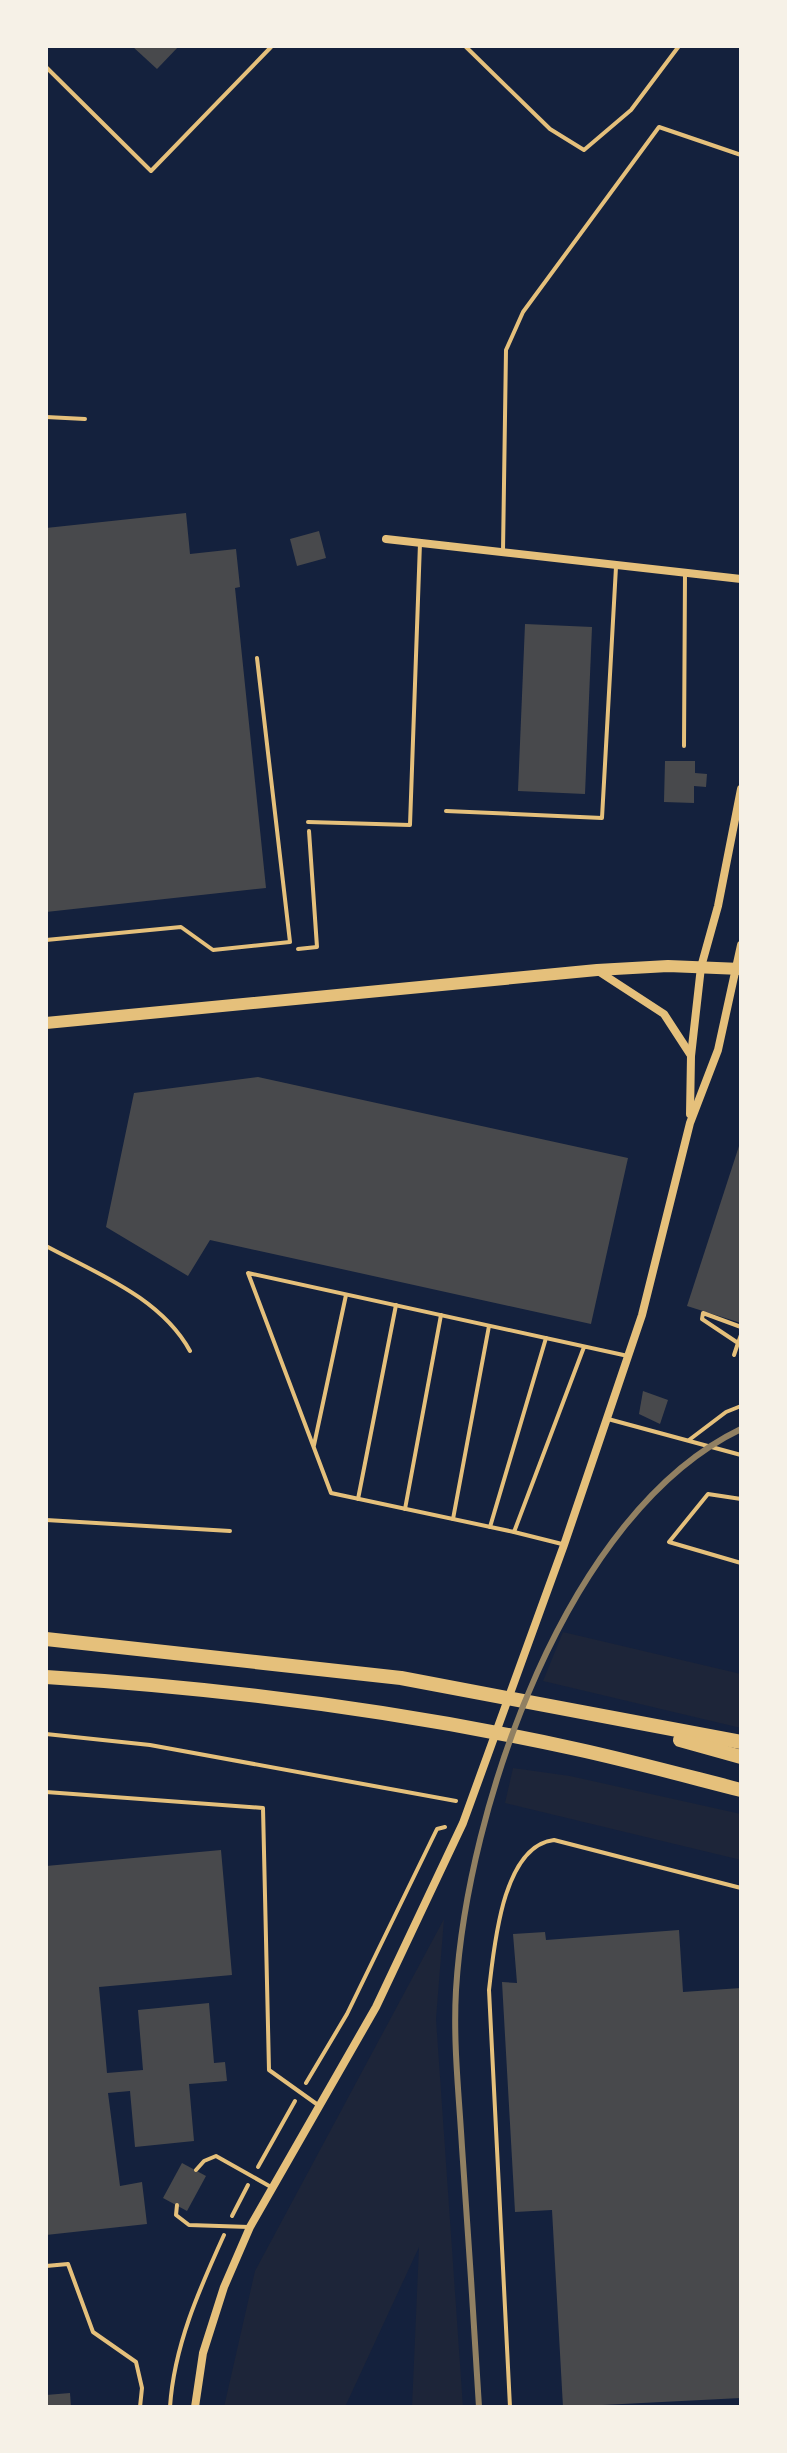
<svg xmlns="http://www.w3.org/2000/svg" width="787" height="2453" font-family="Helvetica,sans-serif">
<rect width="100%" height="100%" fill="#14213d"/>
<g fill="#1d2539">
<polygon points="563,1632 741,1674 741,1728 543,1681"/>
<polygon points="513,1768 570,1776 741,1814 741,1860 505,1803"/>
<polygon points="444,1919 436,2019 463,2407 412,2407 419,2247 345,2407 224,2407 255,2271"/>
</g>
<g fill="#48494c">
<polygon points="132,46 179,46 157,69"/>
<polygon points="186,513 190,554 236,549 240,587 235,588 266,888 46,912 46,528"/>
<polygon points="319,531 326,558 297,566 290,539"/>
<polygon points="525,624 592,627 585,794 518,791"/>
<polygon points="665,761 695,761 695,773 707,774 706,787 694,786 694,803 664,802"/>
<polygon points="258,1077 628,1158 591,1324 210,1240 188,1276 106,1227 134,1093"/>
<polygon points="740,1143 741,1143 741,1323 687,1306"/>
<polygon points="643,1391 668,1400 660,1424 639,1414"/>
<polygon points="221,1850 232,1975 99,1987 107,2073 143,2070 138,2010 209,2003 214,2063 225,2062 227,2081 189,2084 194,2141 135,2147 130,2091 108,2093 120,2186 142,2182 147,2224 46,2235 46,1866"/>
<polygon points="679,1930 683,1992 741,1988 741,2398 563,2407 552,2210 515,2212 502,1982 517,1983 513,1934 545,1932 546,1940"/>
<polygon points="182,2163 206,2176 187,2211 163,2198"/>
<polygon points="70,2393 71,2407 46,2407 46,2395"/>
</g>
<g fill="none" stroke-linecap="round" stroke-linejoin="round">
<g stroke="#e5c07b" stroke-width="4">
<polyline points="298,949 317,947 309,831"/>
<polyline points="738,1343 741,1335"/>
<polyline points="734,1355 738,1343 702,1319 703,1313 741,1327"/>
<polyline points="46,1734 150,1745 456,1801"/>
<polyline points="306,2083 347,2014 437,1829 445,1827"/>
<polyline points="258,2167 295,2101"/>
<polyline points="232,2216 248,2185"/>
<path d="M 170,2407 C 174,2346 199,2290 224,2235"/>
</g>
<g stroke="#e5c07b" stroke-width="4">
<polyline points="465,46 550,129 584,150 631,110 679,46"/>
<polyline points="46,67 151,171 272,46"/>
<polyline points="46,417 85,419"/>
<polyline points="503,551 506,350 523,312 659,127 741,155"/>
<polyline points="684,746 685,574"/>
<polyline points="446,811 602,818 616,567"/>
<polyline points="308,822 410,825 420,543"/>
<polyline points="46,940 181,927 213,950 290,942 257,658"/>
<path d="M 46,1246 C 98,1274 161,1298 190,1351"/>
<polyline points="584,1347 514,1532 331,1493 248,1273 628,1356"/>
<polyline points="608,1419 741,1455"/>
<polyline points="689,1440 726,1412 741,1406"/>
<polyline points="314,1445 346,1295"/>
<polyline points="358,1499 396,1305"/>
<polyline points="741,1499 708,1494 669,1542 741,1563"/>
<polyline points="405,1509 441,1315"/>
<polyline points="453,1519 489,1326"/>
<polyline points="46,1520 230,1531"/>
<polyline points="490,1527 546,1338"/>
<polyline points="514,1532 562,1544"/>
<polyline points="46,1792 263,1808 269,2070 318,2105"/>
<polyline points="196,2170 204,2161 216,2156 271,2187"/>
<polyline points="177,2205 176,2215 189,2225 249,2227"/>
<polyline points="46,2266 68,2264 93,2332 136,2362 142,2388 140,2407"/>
<path d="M 510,2407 L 489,1990 C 494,1948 502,1846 554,1840 L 741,1888"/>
</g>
<g stroke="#e5c07b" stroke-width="8">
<polyline points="386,539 741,579"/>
<polyline points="598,971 664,1014 690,1054"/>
<polyline points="690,1114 691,1056 701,967 718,906 741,789"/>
<polyline points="195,2407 203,2353 224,2287 250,2227 376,2007 463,1823 564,1545 642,1315 690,1123 718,1050 741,945"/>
</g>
<polyline stroke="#e5c07b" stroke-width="12" points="46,1023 597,970 668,966 741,969"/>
<g stroke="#e5c07b" stroke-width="14">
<polyline points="46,1639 401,1678 741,1742"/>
<path d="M 46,1677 C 223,1688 402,1711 576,1749 C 631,1761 686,1776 741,1790"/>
<polyline points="680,1740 741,1757"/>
</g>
<path stroke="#918062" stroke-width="6" d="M 479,2407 C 474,2320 468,2234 462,2147 C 459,2095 453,2043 456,1990 C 467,1809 566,1513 741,1429"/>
</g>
<rect width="787" height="2453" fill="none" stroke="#f6f1e7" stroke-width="96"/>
</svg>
